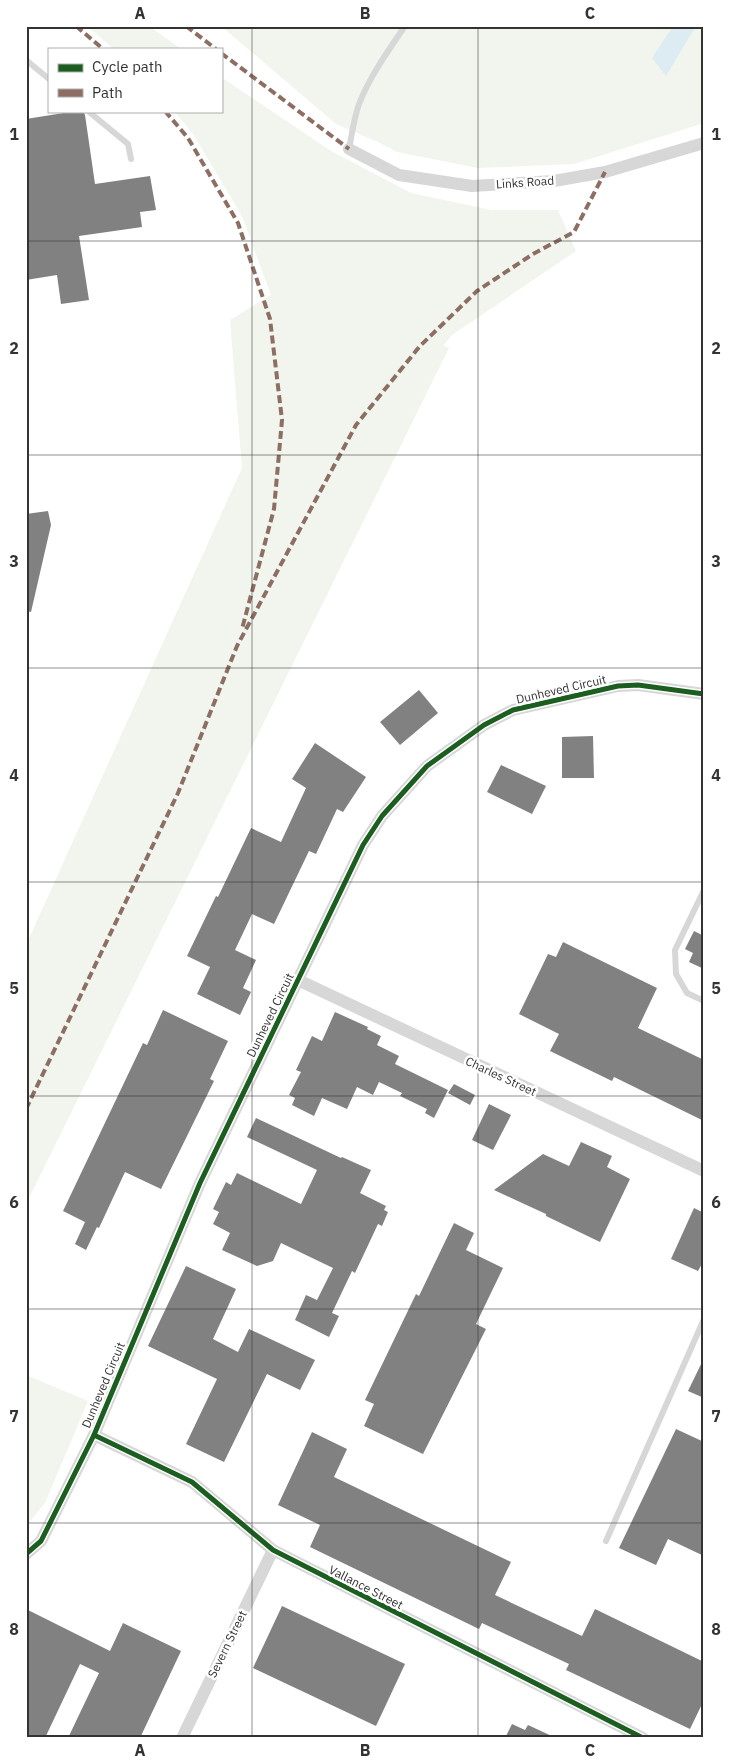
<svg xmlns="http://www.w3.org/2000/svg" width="730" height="1764" font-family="'IBM Plex Sans',sans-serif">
<rect width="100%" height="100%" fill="#fff"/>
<g fill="#f1f5ed">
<polygon points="87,26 149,26 181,49 114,49"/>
<polygon points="221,26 704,26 704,123 574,164 478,168 397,152 378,142 336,124"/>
<polygon points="221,77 331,151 411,193 491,210 558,210 576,251 452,335 443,346 449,348 26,1204 26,945 242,468 230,320 271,295 242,216 193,134 174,111 221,111"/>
<polygon points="26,1375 88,1401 45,1503 26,1526"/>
</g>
<polygon fill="#ddebf3" points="673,26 696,26 666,76 652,58"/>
<g fill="#818181">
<polygon points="76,111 83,111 85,115 95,184 150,176 156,210 140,212 142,227 79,236 89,300 61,304 57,275 26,280 26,119"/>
<polygon points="48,511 51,525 31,612 26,611 26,514"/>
<polygon points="419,690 438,713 400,745 380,722"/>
<polygon points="593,736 594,778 562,778 562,737"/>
<polygon points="315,743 366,777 343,812 337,809 316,854 309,851 274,924 252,914 235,950 256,960 243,988 251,992 240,1015 197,994 210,967 187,956 216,896 218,897 251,828 281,842 306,788 292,779"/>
<polygon points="501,765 546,786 532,814 487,792"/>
<polygon points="694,931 702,935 704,931 704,969 689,962 693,953 685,949"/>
<polygon points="563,942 657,988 638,1028 704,1060 704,1121 614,1077 612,1081 550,1051 559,1034 519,1014 548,954 556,957"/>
<polygon points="163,1010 228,1041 210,1079 214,1081 161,1189 125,1172 99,1228 97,1227 86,1250 75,1244 85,1222 63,1211 143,1043 147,1045"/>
<polygon points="335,1012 368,1027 367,1029 381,1036 377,1045 399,1056 395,1064 448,1090 434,1118 425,1113 427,1109 400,1096 402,1093 379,1082 373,1095 357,1087 347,1109 322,1098 314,1116 292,1105 295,1098 289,1095 301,1072 296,1070 312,1036 322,1041"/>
<polygon points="454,1084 475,1095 470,1105 448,1093"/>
<polygon points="489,1104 511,1115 493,1150 472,1140"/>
<polygon points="256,1118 341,1158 342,1157 371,1170 360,1193 386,1206 384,1210 388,1212 382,1226 378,1224 355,1273 352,1271 332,1313 339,1316 329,1337 295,1320 306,1295 317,1300 333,1268 281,1243 273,1261 257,1266 222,1250 230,1233 213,1224 219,1212 213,1209 226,1182 231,1185 237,1173 301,1204 317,1170 247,1137"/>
<polygon points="581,1142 612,1156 607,1167 630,1179 600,1242 546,1216 546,1214 494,1190 543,1154 569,1166"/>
<polygon points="694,1208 704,1213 704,1260 698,1271 671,1259"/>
<polygon points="454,1223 474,1233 466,1250 503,1268 476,1324 486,1329 423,1454 364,1426 374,1404 365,1400 416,1294 419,1296"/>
<polygon points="186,1266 236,1289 213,1339 238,1352 249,1329 315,1360 300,1390 267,1374 224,1462 186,1444 217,1379 148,1346"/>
<polygon points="704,1358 704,1398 688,1391"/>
<polygon points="676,1429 704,1442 704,1556 668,1539 656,1565 619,1548"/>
<polygon points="312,1432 347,1449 334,1477 511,1562 495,1595 582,1636 595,1609 704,1662 704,1700 690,1729 566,1670 569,1664 482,1623 479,1629 310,1547 320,1525 278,1505"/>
<polygon points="282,1606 405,1664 376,1726 253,1668"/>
<polygon points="26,1609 110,1651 123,1623 181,1651 140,1738 68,1738 99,1673 80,1664 45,1738 26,1738"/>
<polygon points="512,1724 525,1730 528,1725 556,1738 505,1738"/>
</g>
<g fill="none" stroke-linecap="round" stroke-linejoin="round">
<g stroke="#d7d7d7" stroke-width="6">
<polyline points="26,60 49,79"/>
<polyline points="88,111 128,144 131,159"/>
<path d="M 349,149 C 352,134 354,118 359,104 C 370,76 388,51 405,26"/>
<polyline points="704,890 675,950 676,974 687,993 704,1001"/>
<polyline points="606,1541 704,1319"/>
</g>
<g stroke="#d7d7d7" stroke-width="12">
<polyline points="349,149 399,175 472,186 554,181 605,172 704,143"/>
<polyline points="298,980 704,1171"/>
<polyline points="94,1435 192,1482 273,1550 643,1738"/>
<polyline points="26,1554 41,1541 94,1435 200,1183 363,845 382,816 427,766 484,725 513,710 618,686 638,685 704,694"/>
<polyline points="182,1738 273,1550"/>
</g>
<g stroke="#8d6e63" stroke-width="4" stroke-dasharray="8 4" stroke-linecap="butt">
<polyline points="76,26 103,49"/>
<polyline points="186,26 216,49"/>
<polyline points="221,53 349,149"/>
<polyline points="165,111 188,138 238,223 270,319 282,420 274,509 242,629"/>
<polyline points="26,1109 178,793 237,646 356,425 420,346 477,291 533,254 574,232 605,172"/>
</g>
<g stroke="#fff" stroke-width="8">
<g id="cycleway">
<polyline points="94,1435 192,1482 273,1550 643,1738"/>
<polyline points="26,1554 41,1541 94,1435 200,1183 363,845 382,816 427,766 484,725 513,710 618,686 638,685 704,694"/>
</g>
</g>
<use href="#cycleway" stroke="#1b5e20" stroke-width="5"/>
</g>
<path fill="none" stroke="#333" stroke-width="1" stroke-opacity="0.55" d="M 252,26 L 252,1738M 478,26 L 478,1738M 26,241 L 704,241M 26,455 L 704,455M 26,668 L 704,668M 26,882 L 704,882M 26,1096 L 704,1096M 26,1309 L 704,1309M 26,1523 L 704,1523"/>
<g text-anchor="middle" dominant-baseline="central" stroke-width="5" stroke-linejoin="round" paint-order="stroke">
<g font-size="12" fill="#333" stroke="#fff">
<text transform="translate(525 182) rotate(-4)">Links Road</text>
<text transform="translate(561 689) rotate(-13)">Dunheved Circuit</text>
<text transform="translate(270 1015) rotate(-64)">Dunheved Circuit</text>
<text transform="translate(501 1076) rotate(25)">Charles Street</text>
<text transform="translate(103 1385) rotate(-67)">Dunheved Circuit</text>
<text transform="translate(366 1587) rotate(27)">Vallance Street</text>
<text transform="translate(227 1644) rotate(-64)">Severn Street</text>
</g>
</g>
<rect width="730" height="1764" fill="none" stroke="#ffffff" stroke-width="55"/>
<rect x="48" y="48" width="175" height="65" fill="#ffffff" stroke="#adadad"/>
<rect x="58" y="64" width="25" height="8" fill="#1b5e20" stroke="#adadad"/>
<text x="92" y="72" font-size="15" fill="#333333">Cycle path</text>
<rect x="58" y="89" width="25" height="8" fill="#8d6e63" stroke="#adadad"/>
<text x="92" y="98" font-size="15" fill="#333333">Path</text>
<rect x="28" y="28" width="674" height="1708" fill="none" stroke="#333" stroke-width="2"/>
<g font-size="16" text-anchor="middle" font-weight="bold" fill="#333">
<text x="140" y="19">A</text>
<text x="365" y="19">B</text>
<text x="590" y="19">C</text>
<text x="14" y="140">1</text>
<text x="716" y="140">1</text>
<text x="14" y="354">2</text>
<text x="716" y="354">2</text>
<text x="14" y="567">3</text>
<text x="716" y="567">3</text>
<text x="14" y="781">4</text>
<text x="716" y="781">4</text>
<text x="14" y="994">5</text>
<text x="716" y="994">5</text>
<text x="14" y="1208">6</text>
<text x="716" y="1208">6</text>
<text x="14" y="1422">7</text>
<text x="716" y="1422">7</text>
<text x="14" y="1635">8</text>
<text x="716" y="1635">8</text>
<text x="140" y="1756">A</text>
<text x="365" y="1756">B</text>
<text x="590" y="1756">C</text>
</g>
</svg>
